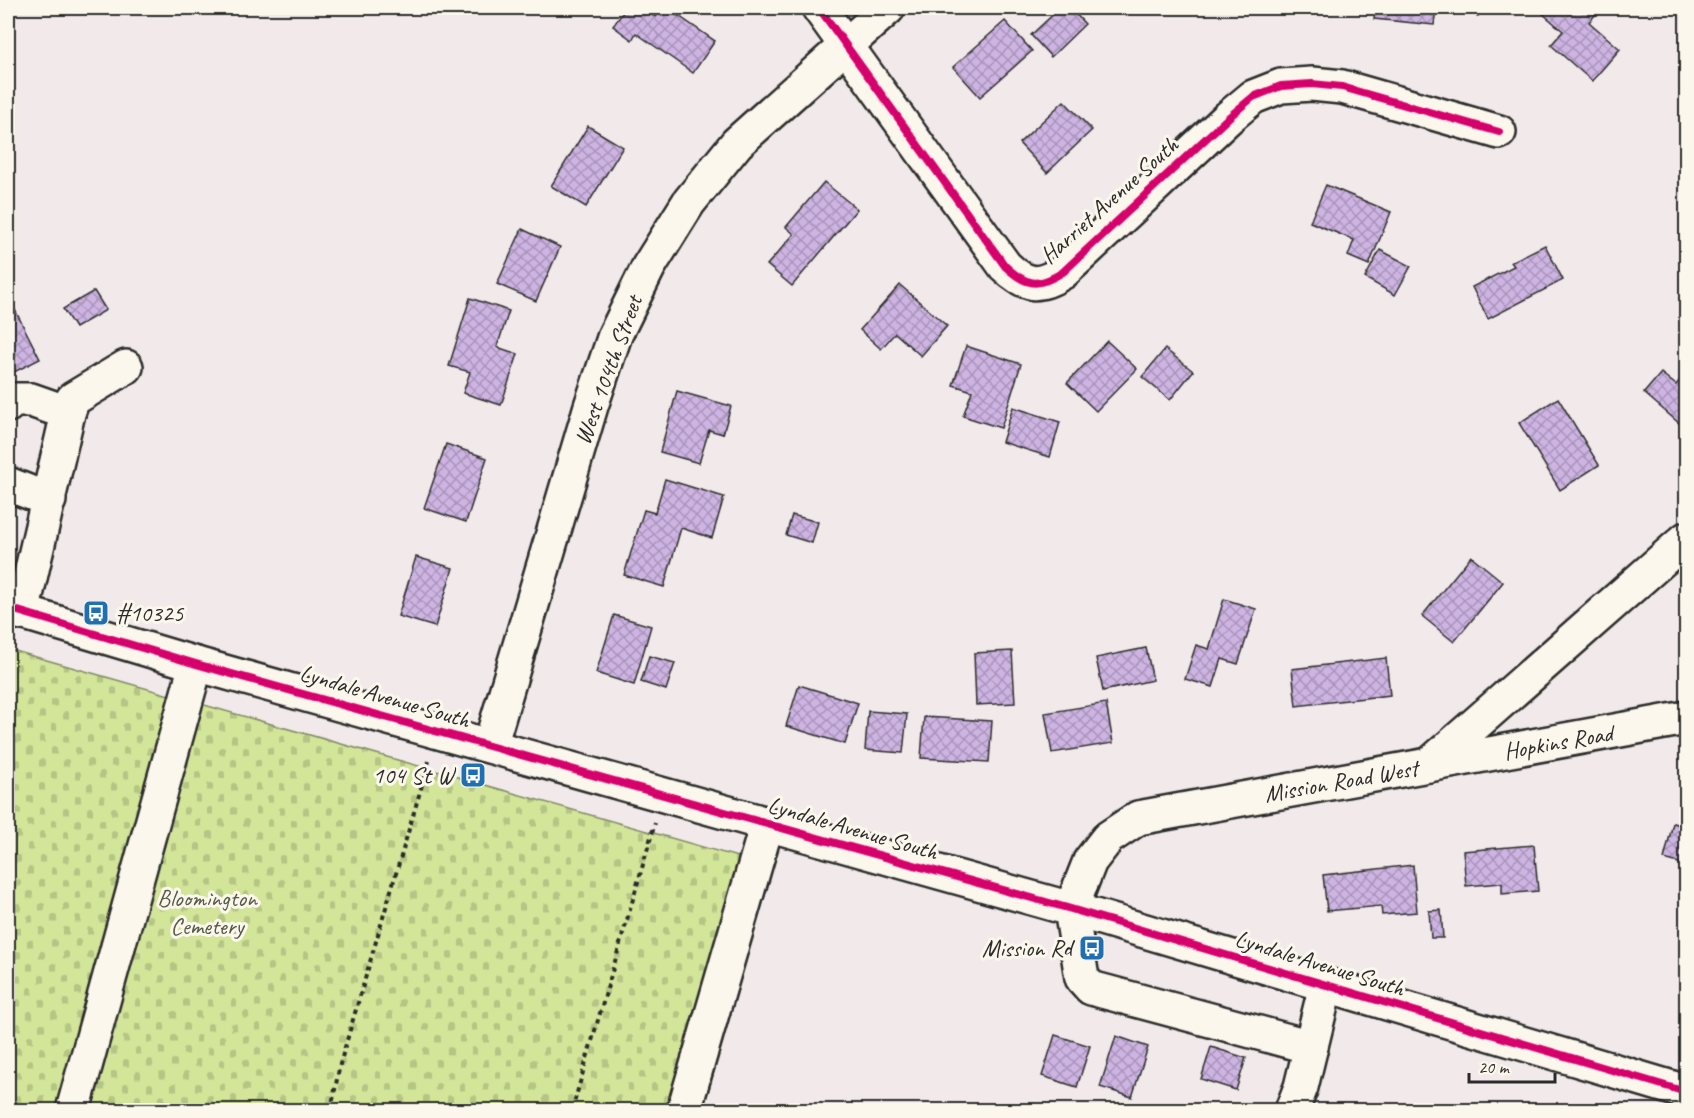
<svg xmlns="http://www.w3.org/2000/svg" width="1694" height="1118" font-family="Caveat,sans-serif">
<defs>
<pattern id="cemetery-stones" width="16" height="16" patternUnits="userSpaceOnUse" patternTransform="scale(1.5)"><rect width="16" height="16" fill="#d2e599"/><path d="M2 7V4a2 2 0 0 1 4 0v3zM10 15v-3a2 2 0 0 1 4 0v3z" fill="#b4c584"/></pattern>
<pattern id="building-cross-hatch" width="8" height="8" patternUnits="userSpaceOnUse" patternTransform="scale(1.5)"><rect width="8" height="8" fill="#ceb4e3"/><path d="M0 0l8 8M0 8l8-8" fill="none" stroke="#a793b8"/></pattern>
</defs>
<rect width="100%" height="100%" fill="#f2eaea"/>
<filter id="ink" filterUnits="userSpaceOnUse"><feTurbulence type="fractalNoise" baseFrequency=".0167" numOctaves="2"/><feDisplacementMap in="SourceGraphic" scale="12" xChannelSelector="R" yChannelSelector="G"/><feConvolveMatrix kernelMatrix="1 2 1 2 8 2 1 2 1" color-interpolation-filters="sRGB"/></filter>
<g filter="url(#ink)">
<polygon fill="url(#cemetery-stones)" stroke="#7e8862" stroke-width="1.5" points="8,649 773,867 703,1110 8,1110"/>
<g fill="url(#building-cross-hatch)" stroke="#2b2b2b" stroke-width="1.5">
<polygon points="626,8 642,8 656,17 663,8 667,8 715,41 693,73 636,33 632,40 613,26"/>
<polygon points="1060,8 1070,8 1085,24 1051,57 1031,35"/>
<polygon points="1375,8 1436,8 1434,25 1374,19"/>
<polygon points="1444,8 1479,8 1478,16 1443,10"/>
<polygon points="1547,8 1590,8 1597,13 1589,22 1620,49 1592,81 1551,45 1563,31 1542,13"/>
<polygon points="1005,21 1032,51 980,97 953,67"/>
<polygon points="1064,101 1092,130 1047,173 1019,143"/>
<polygon points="588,126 623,147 586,207 551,186"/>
<polygon points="824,182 857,209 792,286 767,265 794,234 786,227"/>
<polygon points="1326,185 1391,212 1369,265 1348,256 1354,240 1310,222"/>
<polygon points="522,229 560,247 536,301 497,284"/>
<polygon points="1545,245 1563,280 1488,319 1472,287 1514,266 1511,262"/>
<polygon points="1380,250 1411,266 1395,295 1365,278"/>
<polygon points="900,285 947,326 921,356 895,333 881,349 860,330"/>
<polygon points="94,291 106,310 75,328 63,309"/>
<polygon points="8,296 40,359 8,375"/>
<polygon points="470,298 509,311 497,347 518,354 501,405 463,393 470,372 449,366"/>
<polygon points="1107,341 1137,369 1096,411 1067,383"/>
<polygon points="966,346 1021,364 1001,428 963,416 972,391 953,385"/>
<polygon points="1165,349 1193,371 1170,400 1142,377"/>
<polygon points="1661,373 1676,385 1686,373 1686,429 1644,393"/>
<polygon points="677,391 731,406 723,434 709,430 699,463 660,452"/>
<polygon points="1558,398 1599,465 1560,490 1519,423"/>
<polygon points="1013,407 1060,422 1050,457 1002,442"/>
<polygon points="446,444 487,458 466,522 424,508"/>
<polygon points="665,479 724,497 712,538 681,528 664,587 624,575 644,510 655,513"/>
<polygon points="792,515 818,522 812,543 786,535"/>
<polygon points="1471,556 1503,582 1454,642 1422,616"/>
<polygon points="416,557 453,568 435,627 398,616"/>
<polygon points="1224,599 1256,609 1238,664 1222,659 1213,687 1185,679 1196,645 1209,649"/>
<polygon points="614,615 651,626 634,685 596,673"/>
<polygon points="1146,648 1153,680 1103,691 1096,658"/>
<polygon points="1012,651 1015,703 976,705 974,653"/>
<polygon points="649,656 675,663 666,690 641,682"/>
<polygon points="1386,658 1390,695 1296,706 1292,669"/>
<polygon points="799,685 858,703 845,744 786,726"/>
<polygon points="1106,703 1113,743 1052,753 1045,713"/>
<polygon points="868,711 907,714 903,753 865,750"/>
<polygon points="924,717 992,721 989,762 921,758"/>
<polygon points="1673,823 1686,826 1686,865 1664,859"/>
<polygon points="1534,845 1538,891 1502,894 1502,883 1466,886 1463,851"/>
<polygon points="1413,865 1417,912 1382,915 1381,906 1327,911 1323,875"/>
<polygon points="1441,910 1443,938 1431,938 1429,911"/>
<polygon points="1055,1035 1090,1046 1077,1087 1042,1076"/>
<polygon points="1116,1036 1148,1047 1132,1097 1100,1087"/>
<polygon points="1211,1047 1246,1058 1236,1090 1201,1079"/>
</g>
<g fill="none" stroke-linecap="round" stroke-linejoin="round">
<g stroke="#2b2b2b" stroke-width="38">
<g id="minor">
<path d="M 819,8 L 1005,266 C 1026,286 1038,288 1063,272 L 1229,117 L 1253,97 L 1281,86 L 1312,84 L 1342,87 L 1499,132"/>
<polyline points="8,405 13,400 31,400 68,413"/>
<polyline points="8,484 49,500"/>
<polyline points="8,608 196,664 1071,909 1686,1092"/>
<polyline points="22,613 68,413 73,399 126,367"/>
<polyline points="490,746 591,406 615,335 649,266 689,202 737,143 888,8"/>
<polyline points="1429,765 1686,539"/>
<polyline points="1311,1047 1091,988 1082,978 1071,909 1090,861 1108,838 1138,818 1686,718"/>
<polyline points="73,1110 196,664"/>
<polyline points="684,1110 767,824"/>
<polyline points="1292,1110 1301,1087 1326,985"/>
</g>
</g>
<g stroke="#2b2b2b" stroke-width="4" stroke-dasharray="4.5 4.5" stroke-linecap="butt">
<polyline points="331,1110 340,1064 429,761"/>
<polyline points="572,1110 655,823"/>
</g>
<use href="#minor" stroke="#fbf7ec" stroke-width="33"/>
<g stroke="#fbf7ec" stroke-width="11">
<g id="cycleway">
<path d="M 819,8 L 1005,266 C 1026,286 1038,288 1063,272 L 1229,117 L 1253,97 L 1281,86 L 1312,84 L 1342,87 L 1499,132"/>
<polyline points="8,608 196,664 1071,909 1686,1092"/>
</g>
</g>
<use href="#cycleway" stroke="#d6006c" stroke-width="8"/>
</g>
</g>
<defs>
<g id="bus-square" transform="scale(1.35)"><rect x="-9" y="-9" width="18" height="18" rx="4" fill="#1f6fb2" stroke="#fbf7ec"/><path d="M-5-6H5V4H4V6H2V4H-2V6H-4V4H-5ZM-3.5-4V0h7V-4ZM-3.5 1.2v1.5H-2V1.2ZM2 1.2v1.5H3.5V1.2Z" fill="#fff"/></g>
</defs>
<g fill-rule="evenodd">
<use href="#bus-square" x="96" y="613"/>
<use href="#bus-square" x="473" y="775"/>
<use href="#bus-square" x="1092" y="948"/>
</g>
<g text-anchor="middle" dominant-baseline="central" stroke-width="6" stroke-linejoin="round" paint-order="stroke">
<g font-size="24" fill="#2b2b2b" stroke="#fbf7ec">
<text transform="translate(1109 200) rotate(-42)">Harriet Avenue South</text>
<text transform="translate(608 370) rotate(-70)">West 104th Street</text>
<text transform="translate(385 696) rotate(16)">Lyndale Avenue South</text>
<text transform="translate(1558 742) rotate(-10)">Hopkins Road</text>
<text transform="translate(1341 781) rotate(-10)">Mission Road West</text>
<text transform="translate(853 828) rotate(16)">Lyndale Avenue South</text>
<text transform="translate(1320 963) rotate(17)">Lyndale Avenue South</text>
</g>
<g font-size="24" fill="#2b2b2b" stroke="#fbf7ec" text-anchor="end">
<text x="116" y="613" text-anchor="start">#10325</text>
<text x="454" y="775">104 St W</text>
<text x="1072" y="948">Mission Rd</text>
</g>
<g font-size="24" fill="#555a46" stroke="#fbf7ec">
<text x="207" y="898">Bloomington<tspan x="207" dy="28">Cemetery</tspan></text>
</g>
</g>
<rect width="1694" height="1118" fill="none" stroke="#fbf7ec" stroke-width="30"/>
<rect x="15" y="15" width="1664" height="1088" fill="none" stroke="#2b2b2b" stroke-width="2" filter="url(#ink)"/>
<path d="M1469 1073v9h86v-9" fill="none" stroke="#2b2b2b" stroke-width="3"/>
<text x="1478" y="1073" font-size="18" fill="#2b2b2b" stroke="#fbf7ec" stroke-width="4.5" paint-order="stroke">20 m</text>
</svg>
